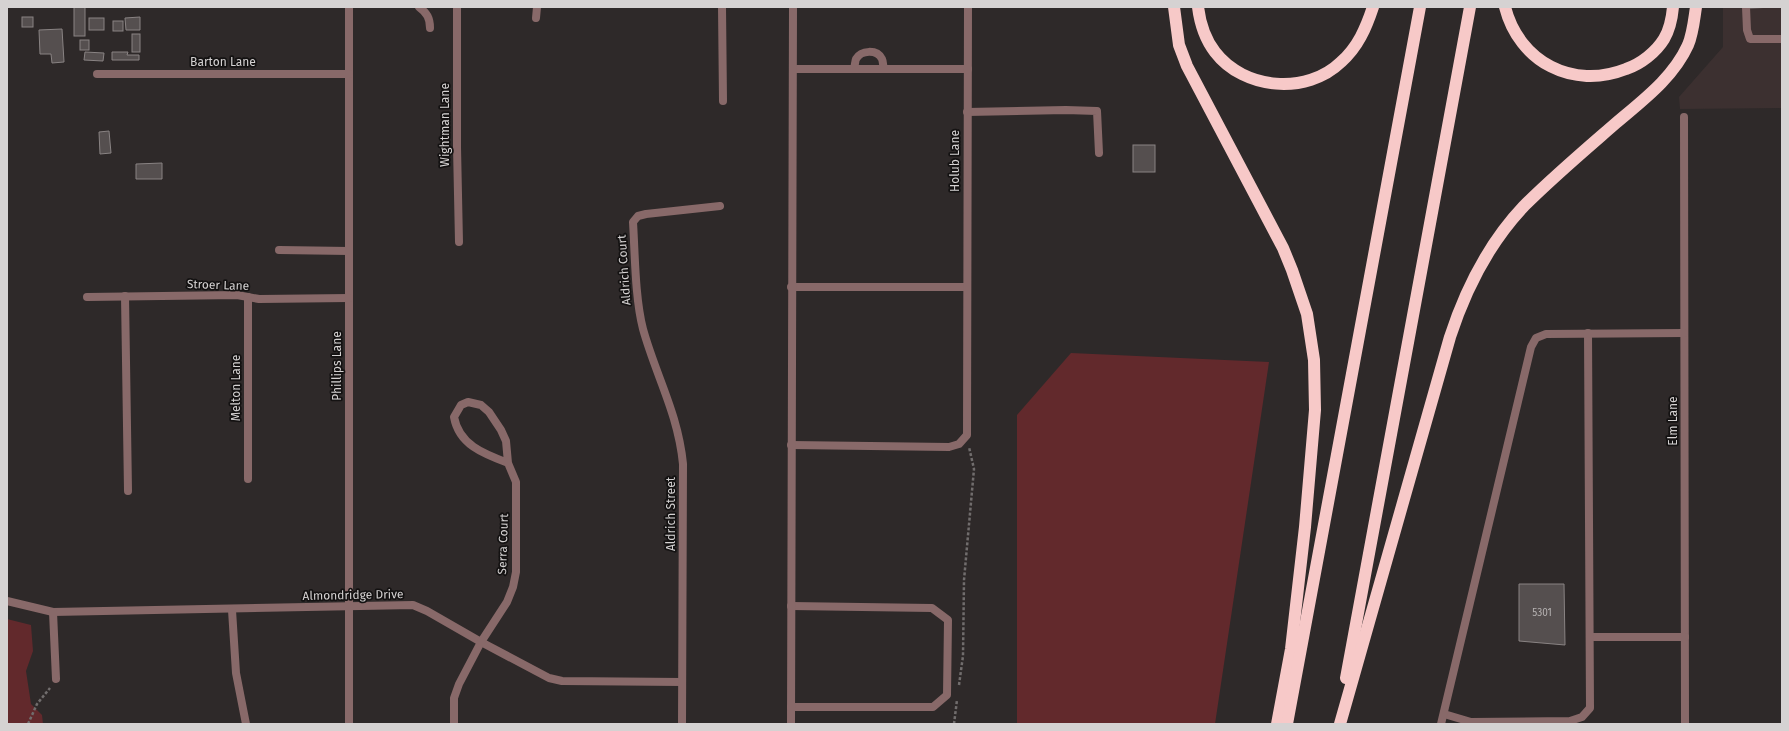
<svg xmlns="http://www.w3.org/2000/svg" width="1789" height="731" font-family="'Fira Sans',sans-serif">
<rect width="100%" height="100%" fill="#2e2929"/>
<polygon fill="#3c3030" points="1723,7 1782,7 1782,108 1680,109 1679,97 1723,47"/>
<g fill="#62292c">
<polygon points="1071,353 1269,362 1215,724 1017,724 1017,415"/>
<polygon points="7,619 31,625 33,651 26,671 31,704 42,715 43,724 7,724"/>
</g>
<g fill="#554f4f" stroke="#898383">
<rect x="74" y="7" width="11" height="29"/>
<polygon points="1750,7 1777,7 1750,8"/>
<rect x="22" y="17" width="11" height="10"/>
<polygon points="140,17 140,30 126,30 125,18"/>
<rect x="89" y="18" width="15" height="12"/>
<rect x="113" y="21" width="10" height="10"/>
<polygon points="62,29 64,62 52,63 51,54 40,54 39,30"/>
<rect x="132" y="34" width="8" height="18"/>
<rect x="80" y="40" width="9" height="10"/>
<polygon points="85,52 104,53 103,61 84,60"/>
<polygon points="112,52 128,52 127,55 139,55 139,60 112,60"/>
<polygon points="109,131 111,153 100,154 99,132"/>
<rect x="1133" y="145" width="22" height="27"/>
<polygon points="162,163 162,179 136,179 136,164"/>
<polygon points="1519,584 1564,584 1565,645 1519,641"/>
</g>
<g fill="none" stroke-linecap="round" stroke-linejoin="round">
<g stroke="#716d6d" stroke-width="2.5" stroke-dasharray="3 2" stroke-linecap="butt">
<polyline points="959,685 963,656 964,580 974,469 969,447"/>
<polyline points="28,724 37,704 50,688"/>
<polyline points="954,724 957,700"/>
</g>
<g stroke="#886969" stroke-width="8">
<path d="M 419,7 C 427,13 430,18 430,28"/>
<polyline points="722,7 723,101"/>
<polyline points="1746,7 1747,30 1750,39 1782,39"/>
<polyline points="536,18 537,7"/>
<path d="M 854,68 C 855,66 855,61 856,59 C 861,50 877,49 882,59 C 883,61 883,66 884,69"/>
<polyline points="967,112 1066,110 1097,111 1099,153"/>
<polyline points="279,250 349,251"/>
<polyline points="125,296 128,491"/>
</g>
<g stroke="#886969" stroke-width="8">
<polyline points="349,7 349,724"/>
<polyline points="457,7 457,147 459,242"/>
<polyline points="793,69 968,69"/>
<polyline points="97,74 349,74"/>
<polyline points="1684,117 1685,724"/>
<polyline points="791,287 967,287"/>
<polyline points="87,297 237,295 259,299 349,298"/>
<polyline points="248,297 248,479"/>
<polyline points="791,445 949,447 959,444 967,435 968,7"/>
<polyline points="7,601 53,612 413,605 427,611 481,642 549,678 562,681 682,682"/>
<polyline points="791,606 932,608 948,620 947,695 933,707 791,707"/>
<polyline points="232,610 236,673 246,724"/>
<polyline points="53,612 56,679"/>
<polyline points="1590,637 1685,637"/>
<polyline points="1444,714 1471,722 1570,721 1582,717 1590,708 1588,333"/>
<path d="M 454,724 L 454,698 L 459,684 L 481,642 L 507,602 L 513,587 L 516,572 L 516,482 L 508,463 L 506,441 L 501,430 L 489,412 L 481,405 L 468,402 L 461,405 L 454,417 C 459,445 484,454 508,463"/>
<path d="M 682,724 L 683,464 C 678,413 656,376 643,329 C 635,298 635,254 633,222 L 638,216 L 646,214 L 720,206"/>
<polyline points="791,724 793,7"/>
<polyline points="1441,724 1531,347 1536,338 1546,334 1684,333"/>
</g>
<g stroke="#f7c9c8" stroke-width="12">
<polyline points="1174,7 1179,45 1187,66 1283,248 1292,270 1307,314 1314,360 1315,410 1305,527 1291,649 1277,724"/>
<path d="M 1198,7 C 1200,23 1205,39 1215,52 C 1244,90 1307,95 1341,62 C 1358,47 1366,28 1373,7"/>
<path d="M 1505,7 C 1519,62 1573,90 1626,69 C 1641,64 1656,52 1664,39 C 1670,29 1672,18 1673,7"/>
<polyline points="1346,678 1470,7"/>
<polyline points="1287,724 1420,7"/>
<path d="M 1340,724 L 1450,337 C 1466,288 1488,244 1524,206 C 1553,177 1585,150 1616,123 C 1643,100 1673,78 1688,45 C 1693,33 1694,20 1696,7"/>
</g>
</g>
<g text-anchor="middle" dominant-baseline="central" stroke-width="3.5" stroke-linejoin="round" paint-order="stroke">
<g font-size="10" fill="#b5b1b1">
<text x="1542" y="613">5301</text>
</g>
<g font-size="12" fill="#d5d2d2" stroke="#141212">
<text x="223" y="62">Barton Lane</text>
<text transform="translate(445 125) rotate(-90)">Wightman Lane</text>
<text transform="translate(955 161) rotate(-90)">Holub Lane</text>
<text transform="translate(624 270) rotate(-94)">Aldrich Court</text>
<text transform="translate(218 285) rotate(2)">Stroer Lane</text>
<text transform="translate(337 366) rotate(-90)">Phillips Lane</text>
<text transform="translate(236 388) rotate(-90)">Melton Lane</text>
<text transform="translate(1673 421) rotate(-90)">Elm Lane</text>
<text transform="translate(671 514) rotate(-90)">Aldrich Street</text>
<text transform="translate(503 544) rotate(-88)">Serra Court</text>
<text transform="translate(353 595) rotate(-1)">Almondridge Drive</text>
</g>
</g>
<rect width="1789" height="731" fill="none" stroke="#d5d2d2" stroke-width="16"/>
</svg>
